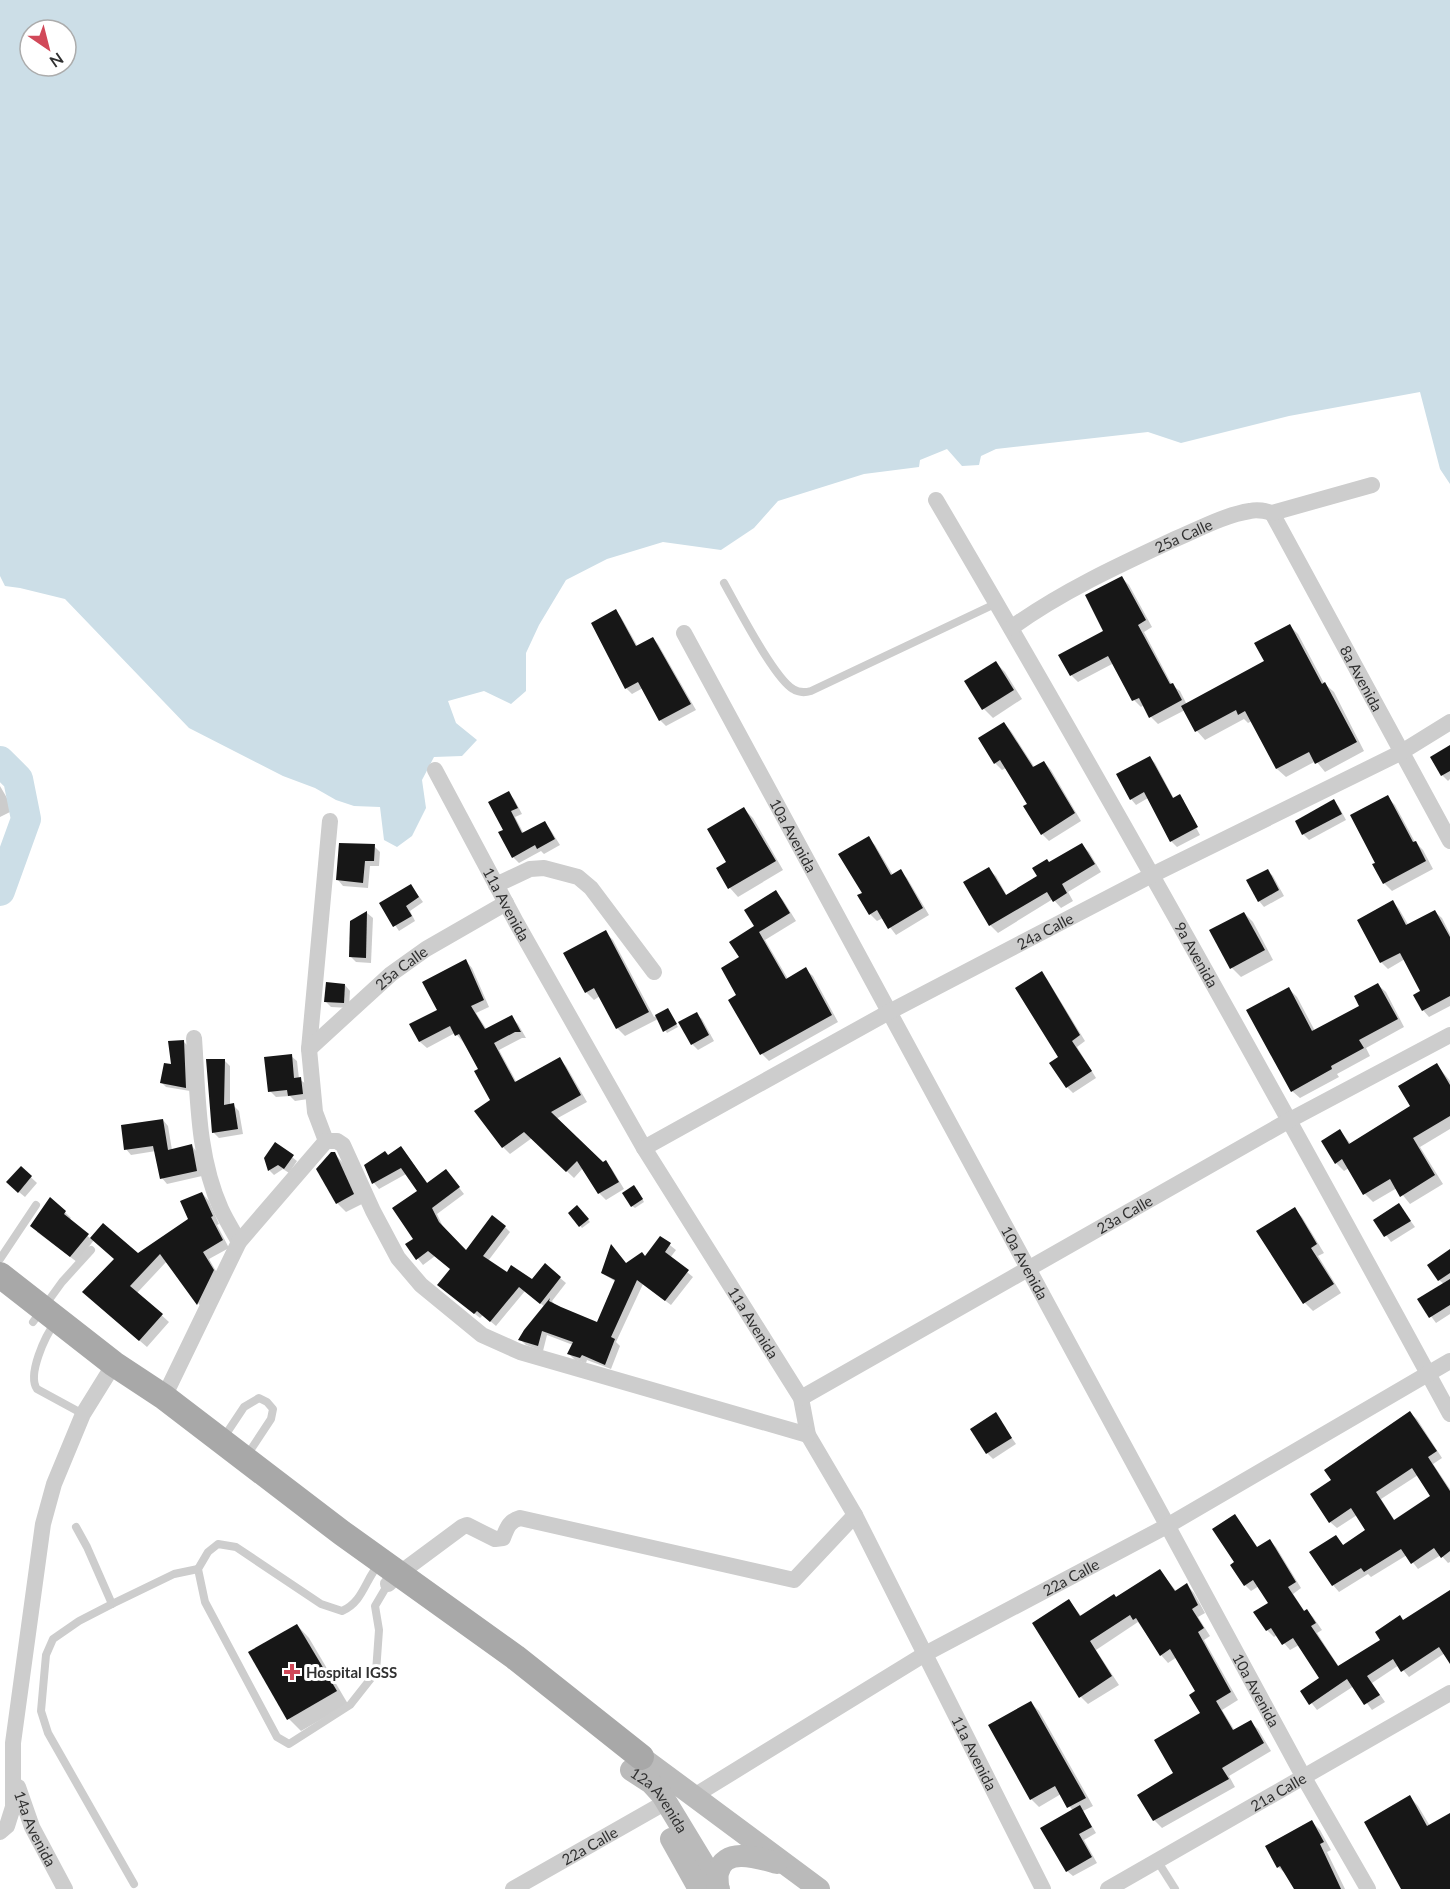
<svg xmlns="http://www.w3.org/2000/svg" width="1450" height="1889" font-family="Lato,sans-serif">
<rect width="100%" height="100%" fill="#fff"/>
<path fill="#ccdee7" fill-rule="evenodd" d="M 0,0 L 1450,0 L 1450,484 L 1440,469 L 1420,392 L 1289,416 L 1181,443 L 1148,432 L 996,449 L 981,456 L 979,465 L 962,466 L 947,449 L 920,460 L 919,467 L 864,474 L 778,501 L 754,528 L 721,550 L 663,542 L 607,559 L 566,580 L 539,625 L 526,653 L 526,691 L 511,704 L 484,691 L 448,701 L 456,723 L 477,740 L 462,756 L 434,757 L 422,780 L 426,808 L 412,836 L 397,847 L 384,840 L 380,807 L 354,806 L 336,800 L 315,788 L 283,776 L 189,728 L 65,599 L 20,588 L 5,586 L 0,576 ZM 30,30 L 66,30 L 66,66 L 30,66 Z"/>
<g fill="#0003" fill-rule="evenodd">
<polygon points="1122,578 1129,585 1152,627 1144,632 1172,685 1180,691 1187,705 1266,661 1289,625 1298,634 1324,683 1334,692 1364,751 1325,772 1316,761 1286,777 1277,769 1252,721 1248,723 1244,719 1205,740 1197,731 1185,710 1158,724 1151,717 1144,705 1141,707 1134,700 1114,663 1078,682 1071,675 1105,632"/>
<polygon points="616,611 621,617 638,647 653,638 658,644 696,710 666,726 660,720 643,688 632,694 626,688"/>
<polygon points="996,663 1005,672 1022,699 993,718 984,709 967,682"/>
<polygon points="1004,723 1011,731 1035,768 1044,762 1051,770 1081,821 1049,841 1042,834 1029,804 1006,768 1002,770 995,763"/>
<polygon points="1450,747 1450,779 1448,781 1442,775"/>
<polygon points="1150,758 1155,763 1174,799 1180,796 1184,801 1182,801 1200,835 1177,847 1171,841 1148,798 1136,805 1131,799"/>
<polygon points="0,786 14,810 0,817"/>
<polygon points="508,793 514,799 522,814 515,817 524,834 545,823 550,829 560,845 544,854 541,851 519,863 513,857"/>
<polygon points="1387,797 1395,805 1415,842 1423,850 1433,869 1392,891 1384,883 1374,865 1377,863"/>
<polygon points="1334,801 1339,807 1346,820 1309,840 1303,834 1297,821"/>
<polygon points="744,809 753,818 783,870 738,897 730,888 718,869 728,862"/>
<polygon points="868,838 875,845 893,875 900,871 907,878 929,915 896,935 883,918 877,921 870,914 859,896 864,893"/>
<polygon points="1082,845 1089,852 1101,872 1068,892 1073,901 1061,908 1053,899 998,933 990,925 965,883 988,869 996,876 1007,896 1039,876 1050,864"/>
<polygon points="374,846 380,852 379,866 370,866 368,888 343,886 338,880"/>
<polygon points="1267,870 1273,876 1284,896 1264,907 1259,901"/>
<polygon points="415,891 423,902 410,911 415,921 399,931 381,904"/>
<polygon points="776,892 783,900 796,921 765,940 788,979 805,969 813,976 838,1022 769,1061 762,1054 738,995 741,958 756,927"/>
<polygon points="1393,902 1399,909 1409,926 1435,912 1442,918 1450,934 1450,1006 1429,1017 1423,1010 1422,991 1405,959 1388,969 1381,962"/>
<polygon points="367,913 373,918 371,963 356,962 350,956 351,922"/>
<polygon points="1244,913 1253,922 1273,960 1241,977 1232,968"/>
<polygon points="605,932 613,940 654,1017 668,1010 678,1027 667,1033 658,1019 625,1036 617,1028 600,996 594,1000 586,992"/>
<polygon points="466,961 472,968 489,1007 476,1013 487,1030 511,1017 518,1024 526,1038 522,1038 499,1050 517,1083 559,1059 566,1066 587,1102 556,1119 603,1164 606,1162 612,1169 624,1189 606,1200 599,1193 583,1168 574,1178 532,1138 510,1154 503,1147 492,1100 480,1070 463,1042 455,1033 427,1048 420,1042 411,1024 439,1010"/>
<polygon points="1041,973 1047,979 1085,1041 1077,1047 1096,1078 1073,1093 1067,1087"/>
<polygon points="345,985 350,991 349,1008 331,1007 325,1001"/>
<polygon points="1378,985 1386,992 1404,1027 1366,1048 1370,1056 1337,1074 1339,1077 1300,1098 1292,1091 1289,989 1297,997 1315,1031 1361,1006"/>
<polygon points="696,1014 702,1019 714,1041 698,1050 692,1044"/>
<polygon points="183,1041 188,1046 190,1091 166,1087 162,1083 173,1066"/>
<polygon points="291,1056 297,1061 299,1079 306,1084 308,1099 295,1101 290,1096 276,1097 270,1091"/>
<polygon points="224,1060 230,1066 230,1106 233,1105 239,1111 243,1134 219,1138 213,1132"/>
<polygon points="1437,1065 1450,1081 1450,1129 1420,1147 1443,1184 1410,1204 1397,1188 1373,1202 1365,1194 1349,1168 1344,1171 1336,1163 1340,1131 1351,1144 1412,1107"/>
<polygon points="163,1120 168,1126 172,1150 192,1146 197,1152 202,1176 167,1184 162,1178 156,1151 131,1155 126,1149"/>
<polygon points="275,1144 297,1161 289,1173 283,1169 274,1175 270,1171 266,1158"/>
<polygon points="401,1147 428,1184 446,1171 464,1194 437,1214 444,1229 466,1252 505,1227 510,1232 488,1261 507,1274 533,1281 545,1265 566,1283 552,1301 555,1305 598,1324 616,1282 602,1273 646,1258 661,1238 676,1250 670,1258 693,1277 671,1305 643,1284 616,1342 620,1346 611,1369 587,1360 586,1363 575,1360 570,1355 573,1345 547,1335 543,1351 526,1345 520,1339 545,1307 525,1291 496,1326 483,1315 480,1318 445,1290 452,1270 435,1256 423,1265 407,1245 415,1239 419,1192 406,1174 379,1189 374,1183 366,1166 388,1156"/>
<polygon points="334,1153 343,1163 362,1204 346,1212 337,1203"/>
<polygon points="21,1168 37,1183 25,1197 14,1188"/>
<polygon points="637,1189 644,1202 635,1208 632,1206"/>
<polygon points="202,1193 209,1201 219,1224 217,1225 229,1248 209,1259 220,1278 204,1311 167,1261 137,1293 169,1322 147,1347 91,1299 116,1259 94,1240 77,1262 37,1232 51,1199 71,1218 69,1220 91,1239 138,1255 190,1220"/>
<polygon points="1399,1205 1415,1227 1391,1242 1375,1220"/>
<polygon points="577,1207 590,1222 582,1228 570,1213"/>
<polygon points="1294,1209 1302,1217 1324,1253 1318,1256 1341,1293 1313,1311 1305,1303"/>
<polygon points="1450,1251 1450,1314 1436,1323 1419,1300 1444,1284 1439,1280"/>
<path d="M 1410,1413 L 1417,1419 L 1442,1458 L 1433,1464 L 1450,1489 L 1450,1562 L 1448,1563 L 1441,1555 L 1418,1569 L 1407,1555 L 1371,1577 L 1368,1574 L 1339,1592 L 1333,1585 L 1336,1537 L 1344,1546 L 1367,1531 L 1357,1515 L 1337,1528 L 1330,1522 L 1333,1480 ZM 1418,1475 L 1432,1496 L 1395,1521 L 1381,1499 Z"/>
<polygon points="995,1414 1016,1444 993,1459 987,1453"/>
<polygon points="1235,1516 1258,1548 1270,1541 1276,1547 1301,1588 1293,1594 1305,1612 1307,1611 1313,1617 1322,1630 1317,1633 1339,1667 1383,1641 1404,1621 1450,1591 1450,1657 1445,1653 1409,1677 1399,1665 1372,1683 1385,1702 1372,1710 1354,1686 1317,1710 1302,1691 1321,1679 1299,1645 1290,1650 1277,1635 1274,1637 1267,1630 1255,1613 1270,1603 1259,1586 1251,1591 1245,1585 1236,1563"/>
<polygon points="1160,1571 1177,1592 1187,1585 1194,1593 1205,1613 1198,1617 1210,1636 1204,1640 1238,1700 1222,1710 1235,1731 1250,1722 1258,1729 1271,1751 1229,1776 1235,1787 1162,1828 1154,1820 1202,1714 1197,1692 1177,1657 1168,1663 1161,1655 1138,1622 1096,1650 1119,1685 1088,1704 1081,1697 1069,1601 1082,1617 1116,1599"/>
<polygon points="297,1625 309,1638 348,1704 301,1731 289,1719 250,1653"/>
<polygon points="1031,1703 1039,1711 1093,1806 1083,1811 1096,1833 1084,1840 1097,1863 1073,1876 1067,1871 1073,1811 1061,1794 1039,1807 1031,1799"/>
<polygon points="1410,1797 1418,1806 1430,1826 1450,1815 1450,1889 1403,1889"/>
<polygon points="1312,1822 1320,1830 1331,1850 1327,1852 1345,1889 1294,1889 1286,1874 1278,1867"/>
</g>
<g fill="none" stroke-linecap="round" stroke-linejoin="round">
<polyline stroke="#ccdee7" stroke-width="30" points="0,761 18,779 26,819 0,891"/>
</g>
<g fill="#171717" fill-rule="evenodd">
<polygon points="1122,576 1146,620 1138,625 1170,684 1173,683 1182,700 1149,718 1139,698 1132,701 1108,656 1070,676 1058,655 1103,631 1085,595"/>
<polygon points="616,609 636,646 653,637 691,704 659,721 638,682 625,689 591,623"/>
<polygon points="1290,624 1322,684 1325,682 1357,742 1315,764 1309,752 1276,769 1245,711 1238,715 1236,710 1195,732 1181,706 1264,661 1254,643"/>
<polygon points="996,661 1014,690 982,710 964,681"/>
<polygon points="1004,722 1033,767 1044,761 1075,813 1041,835 1023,806 1027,804 1000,760 994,764 978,738"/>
<polygon points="1450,745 1450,771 1441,776 1430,757"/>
<polygon points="1150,756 1173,798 1180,794 1198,827 1170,842 1144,792 1130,800 1116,774"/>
<polygon points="509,791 518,808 511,811 522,833 545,821 555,839 537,849 535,845 512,858 498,832 503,830 488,802"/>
<polygon points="1388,795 1413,842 1416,841 1426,861 1383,884 1372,864 1375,863 1350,815"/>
<polygon points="1334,799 1342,814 1302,835 1295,821"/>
<polygon points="744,807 776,861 728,889 716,868 726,862 707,829"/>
<polygon points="869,836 891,875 901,869 923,908 888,929 877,910 869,915 857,895 862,893 838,854"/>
<polygon points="339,843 375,844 374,861 365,861 363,883 336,880"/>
<polygon points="1082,843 1095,864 1062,884 1067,893 1053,902 1047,892 989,926 963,882 989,867 1006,895 1037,876 1032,868 1047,859 1049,862"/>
<polygon points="1268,869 1279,890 1258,902 1246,880"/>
<polygon points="411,884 419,897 406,906 412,916 393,927 379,903"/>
<polygon points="776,890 790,913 759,932 786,979 806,967 832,1015 760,1055 728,1000 736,995 721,968 739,957 729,942 754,926 744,910"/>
<polygon points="1393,900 1406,925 1435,910 1450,937 1450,996 1422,1011 1413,995 1420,991 1400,953 1380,963 1357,920"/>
<polygon points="367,911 366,958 349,957 350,921"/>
<polygon points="1244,912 1265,950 1230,969 1209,930"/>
<polygon points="606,930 649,1012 616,1029 594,988 585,993 563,953"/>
<polygon points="466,959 484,1000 471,1006 485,1029 512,1015 521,1032 515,1032 494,1043 515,1082 560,1057 581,1095 551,1112 603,1162 606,1160 619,1182 598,1194 577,1161 566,1172 524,1132 502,1148 474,1111 490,1100 474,1071 478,1069 459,1034 455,1036 450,1026 419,1042 409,1024 437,1010 422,982"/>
<polygon points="1042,971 1080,1035 1072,1041 1092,1071 1066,1088 1049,1063 1058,1057 1015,988"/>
<polygon points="326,982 345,984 344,1003 324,1002"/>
<polygon points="1378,983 1398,1019 1359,1040 1364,1048 1331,1066 1332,1069 1291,1092 1246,1010 1289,987 1312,1031 1359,1006 1354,996"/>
<polygon points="668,1008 677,1024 663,1032 655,1015"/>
<polygon points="697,1012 709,1035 691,1045 678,1022"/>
<polygon points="184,1040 186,1088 160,1083 164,1063 171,1064 168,1041"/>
<polygon points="292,1054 294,1078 301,1077 303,1094 288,1096 287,1090 268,1092 264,1057"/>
<polygon points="206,1059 225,1059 224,1105 234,1103 238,1129 212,1133"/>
<polygon points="1437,1063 1450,1085 1450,1116 1413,1138 1435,1175 1400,1197 1390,1179 1363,1195 1342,1159 1335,1164 1321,1141 1340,1129 1349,1144 1410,1106 1398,1086"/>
<polygon points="163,1119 168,1150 192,1144 197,1171 160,1179 153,1146 124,1150 121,1125"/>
<polygon points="275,1142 294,1155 284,1169 278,1165 268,1171 264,1158"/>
<polygon points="401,1146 427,1183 446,1169 460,1187 432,1208 439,1222 466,1250 492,1215 506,1226 483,1256 507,1272 511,1265 532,1279 545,1263 561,1277 540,1304 519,1287 490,1322 477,1311 474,1314 437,1285 450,1269 428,1251 416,1260 405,1244 413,1239 392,1208 417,1191 401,1168 372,1184 364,1165 385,1151 388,1155"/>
<polygon points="331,1152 335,1152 354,1194 336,1204 316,1169"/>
<polygon points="21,1166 32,1176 18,1193 6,1182"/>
<polygon points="634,1185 643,1199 631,1207 622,1193"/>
<polygon points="202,1192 213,1216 211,1217 223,1240 203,1252 214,1270 197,1305 160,1254 130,1286 163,1314 139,1341 82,1292 114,1259 90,1238 103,1223 138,1253 188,1219 180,1201"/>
<polygon points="50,1197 66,1211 64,1214 89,1234 70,1257 30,1226"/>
<polygon points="1399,1203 1411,1221 1384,1237 1373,1220"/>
<polygon points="577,1205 589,1219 579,1227 568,1213"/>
<polygon points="1295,1207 1317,1244 1311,1248 1334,1284 1303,1304 1256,1231"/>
<polygon points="660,1236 671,1243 665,1252 689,1270 665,1301 637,1280 611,1337 615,1339 605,1365 582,1355 580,1358 567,1354 573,1342 542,1331 538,1346 518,1340 524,1330 550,1298 549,1301 561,1307 597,1322 615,1280 601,1273 611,1244 626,1263 642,1252 645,1256"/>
<polygon points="1450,1249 1450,1273 1438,1281 1427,1265"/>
<polygon points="1450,1279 1450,1305 1429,1318 1417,1299"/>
<path d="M 1410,1411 L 1437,1451 L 1428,1457 L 1450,1491 L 1450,1551 L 1441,1558 L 1434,1548 L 1411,1564 L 1401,1549 L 1364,1572 L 1361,1568 L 1332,1586 L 1309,1552 L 1336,1535 L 1343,1545 L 1365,1530 L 1351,1508 L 1329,1523 L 1310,1494 L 1331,1480 L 1324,1470 ZM 1412,1468 L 1430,1496 L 1394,1520 L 1376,1492 Z"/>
<polygon points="996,1412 1012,1438 986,1454 970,1429"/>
<polygon points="1235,1514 1257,1547 1270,1539 1296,1582 1288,1587 1304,1611 1307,1609 1316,1623 1311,1626 1338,1666 1380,1640 1375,1632 1400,1615 1403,1620 1450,1590 1450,1664 1439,1647 1401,1672 1393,1659 1367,1676 1380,1695 1364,1705 1347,1679 1309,1705 1300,1691 1319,1678 1293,1638 1282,1645 1271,1628 1266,1631 1253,1612 1268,1603 1253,1580 1244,1586 1230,1565 1234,1562 1212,1529"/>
<polygon points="1160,1569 1175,1591 1187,1583 1198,1605 1192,1609 1204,1628 1198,1632 1231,1692 1216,1701 1233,1730 1251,1720 1264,1743 1222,1768 1229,1779 1153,1821 1137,1795 1173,1773 1154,1740 1200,1713 1189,1695 1195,1691 1170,1649 1160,1656 1136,1618 1133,1620 1130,1615 1090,1641 1112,1676 1079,1698 1032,1623 1069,1599 1080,1616 1114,1594 1116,1597"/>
<polygon points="297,1624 337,1691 287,1720 248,1652"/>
<polygon points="1031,1701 1086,1798 1067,1808 1055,1786 1030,1800 988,1725"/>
<polygon points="1410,1795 1427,1826 1450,1813 1450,1889 1401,1889 1364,1822"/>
<polygon points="1080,1805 1092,1827 1079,1834 1092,1857 1066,1872 1040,1828"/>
<polygon points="1312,1820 1324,1842 1320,1844 1341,1889 1294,1889 1280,1866 1277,1868 1265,1846"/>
</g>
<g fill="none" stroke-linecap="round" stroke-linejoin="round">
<g stroke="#cdcdcd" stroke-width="8">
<path d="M 724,583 C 737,606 774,678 793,689 C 799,693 804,693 811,691 L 997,603"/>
<polyline points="0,1259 36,1205"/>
<polyline points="33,1322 62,1282 91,1250"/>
<path d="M 55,1323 C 45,1336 27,1375 37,1389 L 83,1414"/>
<polyline points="222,1440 244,1407 259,1398 267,1402 273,1409 271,1419 246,1457"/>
<polyline points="76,1527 87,1547 112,1604"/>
<path d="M 379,1564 C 365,1580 363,1602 342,1611 L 321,1604 L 236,1547 L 218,1544 L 208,1552 L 198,1569 L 205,1602 L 277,1737 L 289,1744 L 350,1705 L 376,1672 L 379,1630 L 375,1606 L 388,1584"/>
<polyline points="1158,1862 1175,1889"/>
<polyline points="134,1884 48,1733 41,1711 46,1655 53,1639 79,1621 112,1604 174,1574 198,1569"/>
</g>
<g stroke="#cdcdcd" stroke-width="16">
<path id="s1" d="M 936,500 C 1113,801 1283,1107 1450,1414"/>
<path id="s2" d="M 1272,513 L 1450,841"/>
<path id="s3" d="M 1011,628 C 1061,592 1117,566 1173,540 C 1197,530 1224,515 1250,511 C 1258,509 1265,511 1272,513 L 1372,485"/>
<path id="s4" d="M 684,633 L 1303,1776 L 1368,1889"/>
<path id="s5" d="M 435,770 L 516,922 L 644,1148 L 801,1398 L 808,1435 L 855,1515 L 1043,1889"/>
<polyline points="330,821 309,1049 315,1112 326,1141 337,1141 343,1145 373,1211 398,1258 421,1285 482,1335 520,1352 808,1435"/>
<polyline points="496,885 530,869 544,868 578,877 591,888 654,972"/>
<path d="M 194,1038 C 198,1095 197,1156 221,1209 C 226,1220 233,1231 239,1242"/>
<path id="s6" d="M 309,1049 L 391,974 L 426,949 L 506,903"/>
<path id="s7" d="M 644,1148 L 889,1012 L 1152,875 L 1400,753 L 1450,722"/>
<polyline points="164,1397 239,1242 326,1141"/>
<path id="s8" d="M 801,1398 L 1288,1121 L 1450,1035"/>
<path d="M 388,1584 L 400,1573 L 462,1527 L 467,1525 L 495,1539 L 503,1538 C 507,1528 509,1521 520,1518 L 794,1580 L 855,1515"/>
<path id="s9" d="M 18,1787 L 32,1827 L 65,1889"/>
<path id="s10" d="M 694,1796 L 925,1654 L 1167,1526 L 1450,1361"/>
<polyline points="0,1832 7,1826 13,1807 13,1743 43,1524 54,1484 83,1414 114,1364"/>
<path id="s11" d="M 513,1889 L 666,1802"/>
<path id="s12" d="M 1108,1889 L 1450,1693"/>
</g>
<g stroke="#bababa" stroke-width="22">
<polyline points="641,1757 819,1889"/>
<path id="s13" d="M 631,1770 L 651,1783 L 662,1795 L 719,1889"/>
<polyline points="671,1839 699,1889"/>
<path d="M 718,1888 C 718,1883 717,1877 718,1873 C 724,1846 759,1858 777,1863"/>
</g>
<polyline stroke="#a8a8a8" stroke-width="26" points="0,1275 114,1364 164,1397 342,1533 515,1657 641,1757"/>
</g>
<path fill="#d14959" stroke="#fff" stroke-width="2" d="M289 1663h6v6h6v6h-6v6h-6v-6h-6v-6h6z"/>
<g text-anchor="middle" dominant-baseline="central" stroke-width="6" stroke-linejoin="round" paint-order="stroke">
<g font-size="15" fill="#303030" stroke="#fff">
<text stroke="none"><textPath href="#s3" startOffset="196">25a Calle</textPath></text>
<text stroke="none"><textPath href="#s2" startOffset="188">8a Avenida</textPath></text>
<text stroke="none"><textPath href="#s4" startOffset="230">10a Avenida</textPath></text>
<text stroke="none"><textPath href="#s5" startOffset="152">11a Avenida</textPath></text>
<text stroke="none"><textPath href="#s7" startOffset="456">24a Calle</textPath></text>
<text stroke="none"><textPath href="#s1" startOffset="524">9a Avenida</textPath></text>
<text stroke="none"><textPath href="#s6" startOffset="123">25a Calle</textPath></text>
<text stroke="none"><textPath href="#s8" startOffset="372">23a Calle</textPath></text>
<text stroke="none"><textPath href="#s4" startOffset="716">10a Avenida</textPath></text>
<text stroke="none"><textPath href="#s5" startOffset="638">11a Avenida</textPath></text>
<text stroke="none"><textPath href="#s10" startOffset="436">22a Calle</textPath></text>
<text stroke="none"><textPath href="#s4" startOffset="1202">10a Avenida</textPath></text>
<text stroke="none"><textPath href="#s5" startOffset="1124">11a Avenida</textPath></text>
<text stroke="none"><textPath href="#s12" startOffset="196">21a Calle</textPath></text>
<text stroke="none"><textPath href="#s13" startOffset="42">12a Avenida</textPath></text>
<text stroke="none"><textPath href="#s9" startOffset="45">14a Avenida</textPath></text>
<text stroke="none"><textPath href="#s11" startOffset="88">22a Calle</textPath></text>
</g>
<g font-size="15" font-weight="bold" fill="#303030" stroke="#fff" text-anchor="start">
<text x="306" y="1672">Hospital IGSS</text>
</g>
</g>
<g transform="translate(48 48) rotate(145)"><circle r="28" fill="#ffffff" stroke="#acacac" stroke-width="1.5"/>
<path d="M0-4.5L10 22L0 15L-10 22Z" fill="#d14959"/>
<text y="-9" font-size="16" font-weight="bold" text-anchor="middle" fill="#303030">N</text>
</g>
</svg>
